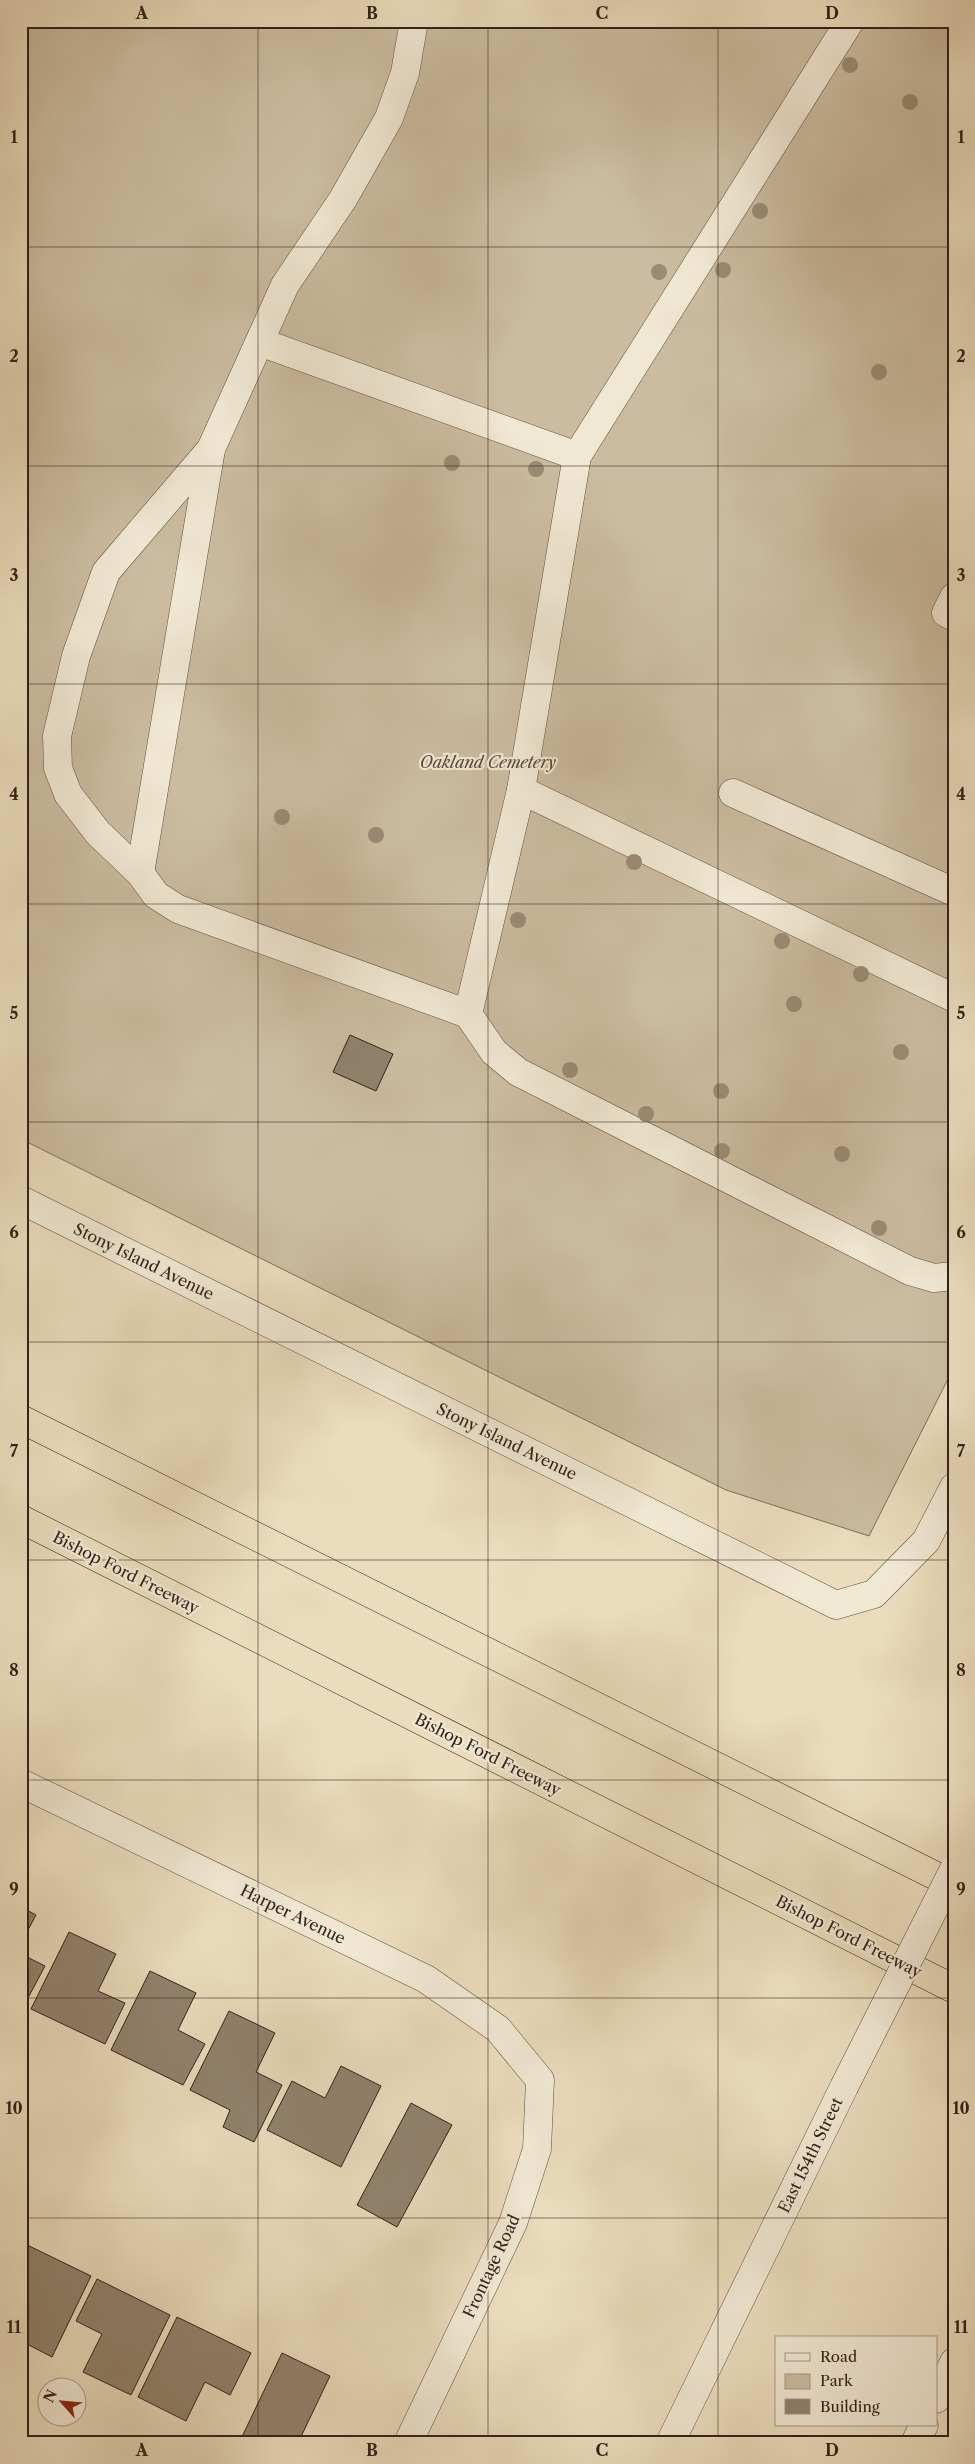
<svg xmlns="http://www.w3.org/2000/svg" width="975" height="2464" font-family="'Libre Caslon Text',serif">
<rect width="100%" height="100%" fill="#eadcbd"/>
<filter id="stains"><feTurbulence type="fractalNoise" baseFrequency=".004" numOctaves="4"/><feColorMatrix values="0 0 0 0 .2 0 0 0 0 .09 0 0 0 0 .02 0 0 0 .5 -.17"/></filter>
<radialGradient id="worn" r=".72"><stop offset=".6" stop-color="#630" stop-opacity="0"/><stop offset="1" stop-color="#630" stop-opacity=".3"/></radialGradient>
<polygon fill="#cbbca1" stroke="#7e6e5c" points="21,21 954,21 954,1367 869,1536 726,1490 21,1139 21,385 28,265 21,262"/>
<g fill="#91826e" stroke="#312118">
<polygon points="350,1035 393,1054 376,1091 333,1072"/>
<polygon points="21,1907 36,1915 21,1943"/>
<polygon points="69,1932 116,1954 98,1991 125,2003 105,2044 31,2009"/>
<polygon points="21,1954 45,1966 21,2011"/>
<polygon points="150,1971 196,1993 178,2030 205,2044 183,2085 111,2050"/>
<polygon points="229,2011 275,2033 256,2072 282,2085 254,2142 223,2127 230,2110 190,2090"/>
<polygon points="341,2066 381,2086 341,2167 267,2130 292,2081 325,2098"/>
<polygon points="411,2103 452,2125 397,2227 357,2205"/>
<polygon points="21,2242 91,2276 52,2357 21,2341 23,2295 21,2294"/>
<polygon points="97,2279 170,2315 131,2395 83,2372 102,2334 76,2321"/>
<polygon points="177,2317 251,2353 230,2395 205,2382 186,2421 138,2397"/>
<polygon points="282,2353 330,2376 298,2443 239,2443"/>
</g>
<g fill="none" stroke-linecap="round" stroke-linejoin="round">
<g stroke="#5f5041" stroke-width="29">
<g id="minor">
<polyline points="414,21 405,73 389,118 343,199 285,285 211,449 106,572 76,656 57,736 58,768 68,794 98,833 140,873 156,895 178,909 468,1014 494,1052 518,1072 910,1271 934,1278 954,1276"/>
<polyline points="260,342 577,456"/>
<polyline points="954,597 946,613 954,617"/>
<polyline points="521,790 954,998"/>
<polyline points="733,793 954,892"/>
<polyline points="140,873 211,449"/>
<polyline points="468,1014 521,790 577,456 850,21"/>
<polyline points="21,1200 836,1605 874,1594 926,1541 954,1487"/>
<polyline points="21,1783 426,1979 498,2029 540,2080 537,2149 513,2223 408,2443"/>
<polyline points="936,2399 954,2362"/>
<polyline points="670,2443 844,2087"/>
<polyline points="915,2443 924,2425"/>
</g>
</g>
<g stroke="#312118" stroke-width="29">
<g id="highway">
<polyline points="21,1419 954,1885"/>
<polyline points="21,1519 954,1989"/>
</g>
</g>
<use href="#minor" stroke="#f1e8d4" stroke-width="28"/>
<use href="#highway" stroke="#eadcbd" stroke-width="28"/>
<g stroke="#5f5041" stroke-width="29" stroke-linecap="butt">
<polyline id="minor-bridge" points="844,2087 954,1869"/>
</g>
<use href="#minor-bridge" stroke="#f1e8d4" stroke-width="28"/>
</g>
<g fill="#9a8b75">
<circle cx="850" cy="65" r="8"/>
<circle cx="910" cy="102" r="8"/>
<circle cx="760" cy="211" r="8"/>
<circle cx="723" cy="270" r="8"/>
<circle cx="659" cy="272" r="8"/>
<circle cx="879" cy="372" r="8"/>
<circle cx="452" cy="463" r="8"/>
<circle cx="536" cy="469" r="8"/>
<circle cx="282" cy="817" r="8"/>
<circle cx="376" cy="835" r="8"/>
<circle cx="634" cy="862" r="8"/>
<circle cx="518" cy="920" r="8"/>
<circle cx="782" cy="941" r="8"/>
<circle cx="861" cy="974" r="8"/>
<circle cx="794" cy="1004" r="8"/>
<circle cx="901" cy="1052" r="8"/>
<circle cx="570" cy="1070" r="8"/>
<circle cx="721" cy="1091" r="8"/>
<circle cx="646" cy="1114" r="8"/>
<circle cx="722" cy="1151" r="8"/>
<circle cx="842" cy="1154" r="8"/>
<circle cx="879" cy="1228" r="8"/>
</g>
<path fill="none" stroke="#312118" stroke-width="1" stroke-opacity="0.55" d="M 258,21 L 258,2443M 488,21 L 488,2443M 718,21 L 718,2443M 21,247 L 954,247M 21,466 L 954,466M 21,684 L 954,684M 21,904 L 954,904M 21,1122 L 954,1122M 21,1342 L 954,1342M 21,1560 L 954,1560M 21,1780 L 954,1780M 21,1998 L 954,1998M 21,2218 L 954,2218"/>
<g text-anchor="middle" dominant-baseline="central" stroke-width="4.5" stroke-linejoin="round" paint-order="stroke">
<g font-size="16" font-style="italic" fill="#58483a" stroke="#f1e8d4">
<text x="488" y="762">Oakland Cemetery</text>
</g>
<g font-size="16" fill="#312118" stroke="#f1e8d4">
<text transform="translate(144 1261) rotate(26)">Stony Island Avenue</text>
<text transform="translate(507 1441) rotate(26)">Stony Island Avenue</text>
<text transform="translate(126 1572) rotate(27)">Bishop Ford Freeway</text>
<text transform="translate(488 1754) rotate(27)">Bishop Ford Freeway</text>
<text transform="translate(293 1914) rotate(26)">Harper Avenue</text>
<text transform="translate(849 1936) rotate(27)">Bishop Ford Freeway</text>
<text transform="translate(810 2155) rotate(-64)">East 154th Street</text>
<text transform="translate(491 2266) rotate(-65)">Frontage Road</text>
</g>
</g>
<rect width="975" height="2464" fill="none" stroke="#eadcbd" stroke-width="55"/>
<rect x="775" y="2336" width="162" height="90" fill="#f1e8d4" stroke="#a49889"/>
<rect x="785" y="2353" width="25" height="8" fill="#f1e8d4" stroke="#a49889"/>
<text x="820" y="2362" font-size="15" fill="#312118">Road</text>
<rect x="785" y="2374" width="25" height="15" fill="#cbbca1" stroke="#a49889"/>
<text x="820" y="2386" font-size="15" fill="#312118">Park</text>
<rect x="785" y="2399" width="25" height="15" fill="#91826e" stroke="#a49889"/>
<text x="820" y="2412" font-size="15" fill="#312118">Building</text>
<g transform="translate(62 2402) rotate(297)"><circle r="24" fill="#f1e8d4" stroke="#a49889"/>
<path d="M0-4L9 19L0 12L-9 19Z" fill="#8f2418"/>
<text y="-8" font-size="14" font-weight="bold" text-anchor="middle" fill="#312118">N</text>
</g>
<rect x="28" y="28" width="920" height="2408" fill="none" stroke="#312118" stroke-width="2"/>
<g font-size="16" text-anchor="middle" font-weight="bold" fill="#312118">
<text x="142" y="19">A</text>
<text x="372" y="19">B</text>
<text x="602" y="19">C</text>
<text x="832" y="19">D</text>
<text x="14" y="143">1</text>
<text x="961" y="143">1</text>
<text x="14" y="362">2</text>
<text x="961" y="362">2</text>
<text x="14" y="581">3</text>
<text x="961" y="581">3</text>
<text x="14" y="800">4</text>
<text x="961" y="800">4</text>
<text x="14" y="1019">5</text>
<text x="961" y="1019">5</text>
<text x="14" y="1238">6</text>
<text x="961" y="1238">6</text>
<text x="14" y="1457">7</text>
<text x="961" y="1457">7</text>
<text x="14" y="1676">8</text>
<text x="961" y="1676">8</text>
<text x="14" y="1895">9</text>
<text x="961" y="1895">9</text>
<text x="14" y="2114">10</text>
<text x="961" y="2114">10</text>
<text x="14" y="2333">11</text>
<text x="961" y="2333">11</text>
<text x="142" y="2456">A</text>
<text x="372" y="2456">B</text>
<text x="602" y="2456">C</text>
<text x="832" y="2456">D</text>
</g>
<rect width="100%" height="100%" filter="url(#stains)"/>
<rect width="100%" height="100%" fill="url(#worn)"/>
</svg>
